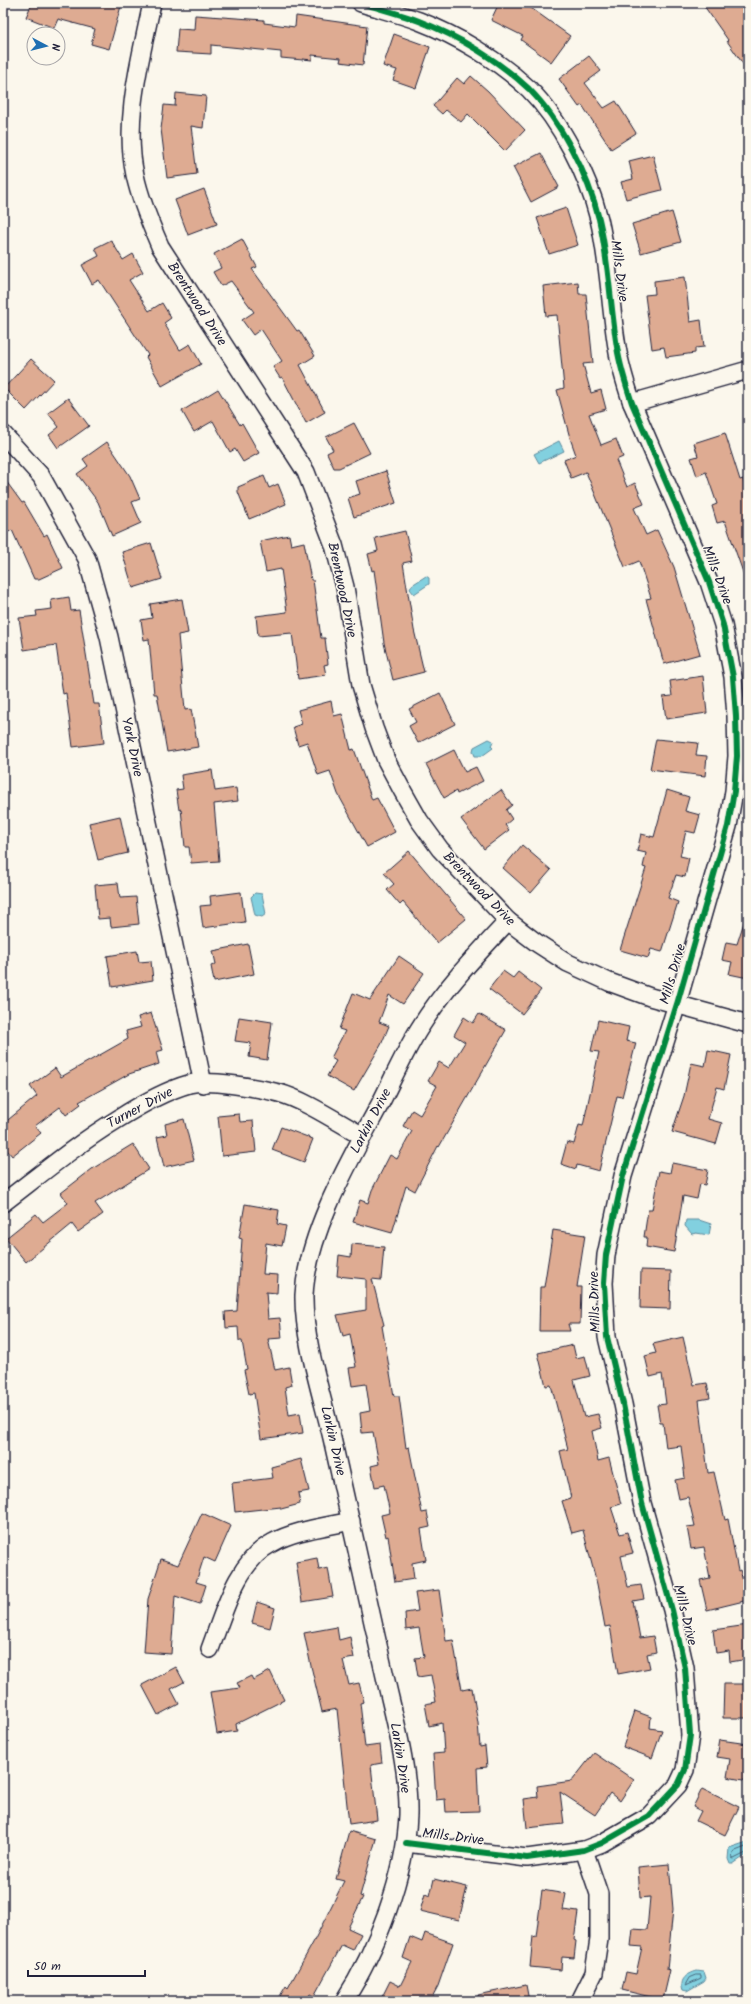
<svg xmlns="http://www.w3.org/2000/svg" width="751" height="2004" font-family="Kalam,sans-serif">
<rect width="100%" height="100%" fill="#fbf7ec"/>
<filter id="ink" filterUnits="userSpaceOnUse"><feTurbulence type="fractalNoise" baseFrequency=".025" numOctaves="2"/><feDisplacementMap in="SourceGraphic" scale="8" xChannelSelector="R" yChannelSelector="G"/><feConvolveMatrix kernelMatrix="1 2 1 2 8 2 1 2 1" color-interpolation-filters="sRGB"/></filter>
<g filter="url(#ink)">
<g fill="#82d0df" stroke="#5c8a9d">
<polygon points="559,441 564,451 539,463 534,454"/>
<polygon points="426,576 429,578 429,584 414,594 410,589 412,585"/>
<polygon points="489,739 493,741 491,746 493,748 482,756 475,756 473,751 474,747"/>
<polygon points="255,893 262,894 266,914 262,917 255,915 251,897"/>
<polygon points="686,1220 699,1220 711,1224 709,1235 696,1233 692,1234 685,1226"/>
<polygon points="747,1842 748,1854 733,1864 730,1864 728,1859 729,1848"/>
<path d="M 697,1971 L 704,1972 L 706,1978 L 704,1981 L 687,1991 L 683,1990 C 679,1979 687,1974 697,1971 Z"/>
</g>
<g fill="none" stroke-linecap="round" stroke-linejoin="round">
<g stroke="#48687d" stroke-width="1">
<polyline points="748,1846 733,1852 732,1858 734,1859 748,1852"/>
<polygon points="697,1975 701,1975 701,1978 686,1985 690,1978"/>
</g>
</g>
<g fill="#deab92" stroke="#22223b">
<polygon points="32,3 112,3 121,6 109,49 91,44 95,29 58,19 54,28 26,17"/>
<polygon points="499,3 524,3 570,36 551,62 521,40 523,36 491,20"/>
<polygon points="702,3 748,3 748,71 727,41 728,40"/>
<polygon points="195,15 264,20 264,23 295,27 296,16 367,26 363,65 340,62 341,58 312,55 312,60 303,59 303,60 281,58 281,52 211,45 211,54 176,52 178,29 194,30"/>
<polygon points="394,34 430,47 416,88 393,80 397,70 383,66"/>
<polygon points="589,56 601,71 585,83 604,108 616,101 636,133 611,149 582,105 579,107 559,79"/>
<polygon points="471,76 488,91 525,130 505,151 468,114 461,122 446,110 442,114 433,106 457,78 464,84"/>
<polygon points="176,93 206,96 203,128 191,126 197,174 167,178 161,129 164,105 175,106"/>
<polygon points="541,153 559,187 531,202 513,167"/>
<polygon points="653,155 662,190 626,199 621,182 633,179 629,161"/>
<polygon points="204,189 217,224 188,235 175,200"/>
<polygon points="566,208 578,245 549,254 537,218"/>
<polygon points="672,212 681,242 641,253 632,224"/>
<polygon points="242,239 257,267 252,269 297,331 299,330 315,356 300,365 325,412 306,423 282,377 280,378 273,367 282,361 261,329 253,335 242,320 254,312 231,281 221,286 213,272 221,268 214,254"/>
<polygon points="111,240 123,260 133,254 143,272 129,280 149,311 162,303 171,318 164,323 180,350 190,344 201,364 162,386 146,357 148,355 99,280 92,284 82,265 99,256 95,248"/>
<polygon points="685,277 690,322 701,320 704,347 695,348 695,353 666,357 664,347 652,349 645,295 655,294 654,281"/>
<polygon points="578,282 579,294 586,294 593,363 583,364 591,393 601,390 606,409 589,414 601,445 616,439 623,457 616,460 627,487 635,483 644,504 634,508 646,535 657,530 674,567 700,654 664,664 646,599 651,598 639,561 625,567 586,472 571,478 564,460 576,455 570,438 557,390 564,388 557,315 546,316 543,286"/>
<polygon points="31,359 54,380 26,410 4,388"/>
<polygon points="218,389 240,425 242,423 259,453 243,462 235,449 230,452 213,421 194,432 182,411"/>
<polygon points="68,398 89,426 58,448 49,435 59,427 48,413"/>
<polygon points="354,423 370,453 339,468 334,468 327,453 333,450 326,437"/>
<polygon points="725,433 740,480 743,479 748,496 748,581 746,581 725,521 717,523 712,506 717,504 706,472 697,476 691,458 698,456 694,443"/>
<polygon points="107,442 130,476 140,499 132,502 141,523 112,536 98,502 77,474 88,466 83,459"/>
<polygon points="386,471 396,503 354,517 348,498 360,494 356,481"/>
<polygon points="264,476 269,488 278,484 286,504 249,519 238,492 238,487"/>
<polygon points="3,477 22,503 24,502 44,536 47,534 63,568 39,579 34,579 12,530 3,535"/>
<polygon points="405,531 412,561 403,563 414,630 424,672 393,680 384,643 374,570 372,571 368,554 378,551 375,538"/>
<polygon points="289,535 291,545 304,542 311,580 313,580 321,638 325,638 328,664 324,665 326,675 298,679 292,633 258,636 256,616 287,612 281,569 266,572 260,541"/>
<polygon points="151,543 162,579 133,588 122,552"/>
<polygon points="69,597 71,611 79,610 94,704 99,704 104,743 73,747 66,693 63,694 56,645 24,650 19,618 37,616 36,611 52,609 51,600"/>
<polygon points="182,599 188,633 178,635 185,710 191,709 198,747 167,752 157,694 154,694 149,639 144,640 141,620 152,618 150,604"/>
<polygon points="703,676 707,713 666,719 663,697 672,696 670,681"/>
<polygon points="440,693 455,724 418,743 409,726 416,722 409,709"/>
<polygon points="331,701 334,716 342,714 351,750 354,749 372,800 377,798 395,832 367,847 338,794 330,771 318,775 307,742 298,745 293,727 302,724 298,710"/>
<polygon points="656,739 698,743 696,755 707,756 705,776 650,769"/>
<polygon points="454,750 465,772 476,767 483,781 457,794 456,791 444,798 426,764"/>
<polygon points="212,770 215,791 236,788 238,801 214,804 219,861 191,863 189,847 185,847 181,809 179,810 176,790 183,789 181,775"/>
<polygon points="501,790 512,805 506,810 512,819 505,825 509,830 484,849 461,819"/>
<polygon points="667,790 689,797 685,811 700,815 695,833 686,831 680,856 689,858 685,877 676,875 668,898 678,902 662,952 651,949 648,958 620,950 646,868 643,867 646,853 637,851 641,834 654,837"/>
<polygon points="120,816 128,853 98,860 89,823"/>
<polygon points="522,845 551,870 531,893 503,868"/>
<polygon points="409,851 466,919 437,943 403,902 400,905 387,890 394,884 384,873"/>
<polygon points="118,883 120,898 136,897 139,924 111,927 110,918 98,919 95,885"/>
<polygon points="241,892 245,922 203,928 200,906 211,905 210,896"/>
<polygon points="745,919 748,920 748,978 729,974 732,962 722,960 726,942 737,944"/>
<polygon points="248,944 254,974 214,982 211,966 216,964 213,951"/>
<polygon points="137,951 139,962 151,961 153,980 112,987 107,956"/>
<polygon points="399,956 424,973 403,1004 389,995 379,1022 389,1026 381,1045 354,1091 327,1076 336,1061 331,1058 345,1031 339,1029 353,993 370,1000"/>
<polygon points="503,971 513,978 518,972 541,990 522,1014 489,989"/>
<polygon points="151,1013 163,1050 156,1052 159,1064 129,1074 79,1102 81,1104 66,1115 60,1107 35,1126 41,1133 12,1156 3,1145 3,1124 37,1096 30,1086 55,1068 61,1077 128,1039 126,1031 141,1027 138,1017"/>
<polygon points="479,1014 506,1030 439,1147 438,1146 415,1191 406,1186 392,1233 353,1222 360,1200 368,1203 372,1190 390,1155 397,1159 412,1131 403,1126 412,1110 420,1115 437,1086 428,1081 439,1062 449,1068 465,1042 454,1035 464,1017 473,1023"/>
<polygon points="239,1017 272,1022 267,1060 249,1057 251,1043 235,1041"/>
<polygon points="598,1020 629,1027 626,1041 636,1043 622,1097 617,1096 599,1171 577,1165 576,1169 561,1164 567,1142 574,1144 579,1125 583,1126 599,1052 591,1051"/>
<polygon points="708,1050 731,1055 724,1089 717,1087 708,1119 722,1123 716,1144 672,1132 684,1096 691,1063 705,1066"/>
<polygon points="239,1114 240,1122 253,1121 256,1152 222,1156 218,1116"/>
<polygon points="184,1119 194,1160 164,1167 157,1137 167,1135 165,1124"/>
<polygon points="281,1127 313,1139 304,1162 272,1150"/>
<polygon points="133,1144 149,1169 95,1203 103,1214 78,1232 72,1224 26,1262 6,1238 36,1214 43,1222 68,1203 61,1193 92,1169"/>
<polygon points="672,1163 708,1170 705,1185 700,1184 697,1199 683,1196 674,1252 646,1247 647,1237 644,1237 648,1210 652,1210 659,1171 670,1173"/>
<polygon points="245,1204 279,1210 277,1224 286,1226 282,1246 266,1243 263,1274 278,1275 277,1293 266,1292 268,1319 280,1318 282,1338 268,1339 275,1370 289,1367 292,1385 285,1387 289,1415 300,1413 303,1433 261,1439 254,1393 249,1394 244,1370 247,1369 242,1341 239,1341 238,1327 226,1328 225,1312 237,1311 242,1239 239,1238"/>
<polygon points="553,1230 585,1235 577,1287 581,1287 580,1324 568,1324 570,1331 539,1331 540,1287 544,1287"/>
<polygon points="352,1244 384,1247 381,1280 372,1279 384,1325 382,1326 394,1396 399,1396 406,1448 409,1447 422,1513 427,1512 430,1527 421,1529 426,1560 412,1563 414,1579 395,1582 388,1536 386,1537 381,1515 390,1513 384,1485 375,1487 371,1466 379,1464 373,1432 362,1433 360,1413 370,1411 366,1384 352,1386 349,1368 356,1367 350,1334 343,1336 337,1315 366,1310 366,1279 337,1276 339,1255 351,1257"/>
<polygon points="641,1270 671,1271 670,1309 640,1308"/>
<polygon points="683,1337 694,1385 707,1383 710,1398 699,1400 708,1473 714,1472 725,1520 728,1519 738,1571 740,1570 748,1600 707,1610 700,1580 710,1578 704,1547 691,1549 687,1527 695,1526 688,1497 679,1499 675,1480 685,1478 681,1446 666,1448 663,1423 660,1423 657,1405 666,1404 662,1374 650,1377 645,1356 656,1353 653,1344"/>
<polygon points="573,1345 576,1358 585,1356 590,1376 574,1380 584,1417 598,1414 602,1428 592,1431 598,1461 609,1458 621,1504 611,1507 620,1534 627,1532 633,1553 621,1556 628,1587 641,1585 644,1599 633,1601 640,1638 653,1636 656,1652 647,1654 650,1668 618,1674 610,1626 605,1627 597,1584 583,1530 572,1533 562,1501 571,1498 560,1451 568,1449 551,1385 546,1386 538,1353"/>
<polygon points="301,1459 309,1491 298,1493 300,1504 281,1509 281,1507 235,1512 232,1483 273,1478 271,1467"/>
<polygon points="202,1513 231,1526 215,1562 204,1557 196,1582 206,1585 200,1604 175,1596 171,1654 144,1652 148,1599 161,1559 178,1565"/>
<polygon points="317,1558 319,1570 328,1568 333,1597 302,1602 296,1562"/>
<polygon points="439,1590 446,1641 453,1640 462,1690 472,1688 478,1723 480,1747 485,1746 487,1767 477,1768 479,1811 446,1812 445,1799 436,1800 433,1754 444,1753 442,1723 429,1726 425,1704 436,1702 431,1675 418,1677 415,1658 424,1657 419,1628 406,1630 405,1613 418,1611 415,1593"/>
<polygon points="257,1602 275,1608 270,1628 252,1623"/>
<polygon points="748,1625 748,1659 730,1662 729,1651 716,1653 713,1630"/>
<polygon points="337,1627 339,1640 350,1637 354,1658 343,1660 349,1685 359,1683 364,1702 360,1703 365,1747 380,1745 382,1763 371,1765 377,1820 349,1824 337,1709 322,1712 311,1666 304,1633"/>
<polygon points="176,1667 184,1682 171,1689 179,1704 158,1715 142,1685"/>
<polygon points="270,1671 284,1700 236,1724 237,1731 217,1734 210,1692 240,1688 237,1683 251,1676 253,1680"/>
<polygon points="724,1684 748,1684 748,1718 723,1718"/>
<polygon points="635,1711 651,1717 650,1728 662,1730 652,1758 623,1747"/>
<polygon points="720,1740 748,1744 748,1781 727,1777 730,1759 717,1757"/>
<polygon points="594,1753 634,1780 620,1801 610,1793 595,1815 560,1792 564,1824 527,1828 524,1799 538,1797 537,1786 572,1781"/>
<polygon points="702,1789 739,1807 725,1835 696,1821 701,1811 693,1807"/>
<polygon points="349,1831 376,1839 360,1896 363,1897 348,1928 361,1934 353,1950 342,1945 314,1996 310,1994 307,1999 310,2001 277,2001 286,1986 288,1988 314,1941 344,1881 336,1879"/>
<polygon points="669,1864 673,1909 667,1969 670,1970 663,2000 622,1990 626,1972 636,1974 642,1947 631,1946 633,1929 647,1930 650,1897 640,1898 638,1867"/>
<polygon points="434,1879 467,1887 459,1920 420,1911 425,1894 430,1896"/>
<polygon points="542,1890 566,1894 563,1910 578,1912 574,1940 576,1941 574,1958 562,1957 561,1970 530,1967 533,1936 536,1937"/>
<polygon points="425,1933 453,1943 438,1986 430,2001 380,2001 390,1981 400,1986 412,1962 403,1958 410,1937 422,1942"/>
<polygon points="526,1985 529,2001 479,2001 478,1995"/>
</g>
<g fill="none" stroke-linecap="round" stroke-linejoin="round">
<g stroke="#22223b" stroke-width="20">
<g id="minor">
<path d="M 152,3 C 141,58 123,119 135,175 C 140,199 150,223 160,246 L 306,472 L 334,545 L 345,587 L 361,685 L 374,728 L 386,760 L 402,790 L 419,820 L 440,849 L 508,921 L 537,943 L 568,963 L 609,982 L 650,997 L 748,1024"/>
<path d="M 361,3 C 380,9 400,14 419,21 C 458,36 498,60 529,89 C 561,121 588,175 599,219 C 609,261 610,305 617,347 C 620,366 626,385 632,403 L 709,582 L 723,625 L 733,677 L 736,716 L 737,756 L 734,791 L 728,826 L 677,1004 L 623,1176 L 606,1255 L 604,1283 L 607,1337 L 623,1404 L 642,1503 L 672,1610 L 685,1668 L 690,1735 L 685,1770 L 678,1785 L 649,1816 L 602,1843 L 584,1850 L 527,1858 L 406,1843"/>
<polyline points="632,403 748,370"/>
<polyline points="3,434 41,476 87,559 109,637 203,1084"/>
<path d="M 3,1203 C 41,1174 77,1144 118,1119 C 140,1105 164,1091 189,1084 C 210,1079 258,1088 279,1093 C 305,1100 339,1123 363,1136"/>
<path d="M 210,1649 C 224,1613 236,1562 272,1543 C 295,1530 325,1527 351,1521"/>
<path d="M 344,2001 C 376,1952 406,1874 408,1815 C 409,1767 394,1718 384,1672 C 367,1594 350,1516 332,1438 C 322,1396 303,1337 304,1295 C 307,1234 350,1160 379,1106 C 392,1081 404,1053 419,1029 C 444,989 476,955 508,921"/>
<polyline points="580,2001 594,1973 599,1939 599,1894 584,1850"/>
</g>
</g>
<use href="#minor" stroke="#fbf7ec" stroke-width="17"/>
<g stroke="#fbf7ec" stroke-width="8">
<path id="cycleway" d="M 361,3 C 380,9 400,14 419,21 C 458,36 498,60 529,89 C 561,121 588,175 599,219 C 609,261 610,305 617,347 C 620,366 626,385 632,403 L 709,582 L 723,625 L 733,677 L 736,716 L 737,756 L 734,791 L 728,826 L 677,1004 L 623,1176 L 606,1255 L 604,1283 L 607,1337 L 623,1404 L 642,1503 L 672,1610 L 685,1668 L 690,1735 L 685,1770 L 678,1785 L 649,1816 L 602,1843 L 584,1850 L 527,1858 L 406,1843"/>
</g>
<use href="#cycleway" stroke="#00873e" stroke-width="6"/>
</g>
</g>
<g text-anchor="middle" dominant-baseline="central" stroke-width="3" stroke-linejoin="round" paint-order="stroke">
<g font-size="14" fill="#22223b" stroke="#fbf7ec">
<text transform="translate(619 271) rotate(82)">Mills Drive</text>
<text transform="translate(197 304) rotate(57)">Brentwood Drive</text>
<text transform="translate(717 575) rotate(69)">Mills Drive</text>
<text transform="translate(342 590) rotate(78)">Brentwood Drive</text>
<text transform="translate(132 747) rotate(78)">York Drive</text>
<text transform="translate(479 889) rotate(46)">Brentwood Drive</text>
<text transform="translate(673 974) rotate(-74)">Mills Drive</text>
<text transform="translate(140 1108) rotate(-28)">Turner Drive</text>
<text transform="translate(371 1121) rotate(-62)">Larkin Drive</text>
<text transform="translate(595 1302) rotate(-92)">Mills Drive</text>
<text transform="translate(333 1441) rotate(77)">Larkin Drive</text>
<text transform="translate(685 1615) rotate(76)">Mills Drive</text>
<text transform="translate(400 1758) rotate(81)">Larkin Drive</text>
<text transform="translate(453 1837) rotate(7)">Mills Drive</text>
</g>
</g>
<rect width="751" height="2004" fill="none" stroke="#fbf7ec" stroke-width="16"/>
<rect x="8" y="8" width="735" height="1988" fill="none" stroke="#22223b" stroke-width="1.5" filter="url(#ink)"/>
<g transform="translate(46 46) rotate(97)"><circle r="19" fill="#fbf7ec" stroke="#a4a2a5"/>
<path d="M0-3L7 15L0 10L-7 15Z" fill="#1f6fb2"/>
<text y="-6" font-size="11" font-weight="bold" text-anchor="middle" fill="#22223b">N</text>
</g>
<path d="M28 1970v6h117v-6" fill="none" stroke="#22223b" stroke-width="2"/>
<text x="34" y="1970" font-size="12" fill="#22223b" stroke="#fbf7ec" stroke-width="3" paint-order="stroke">50 m</text>
</svg>
